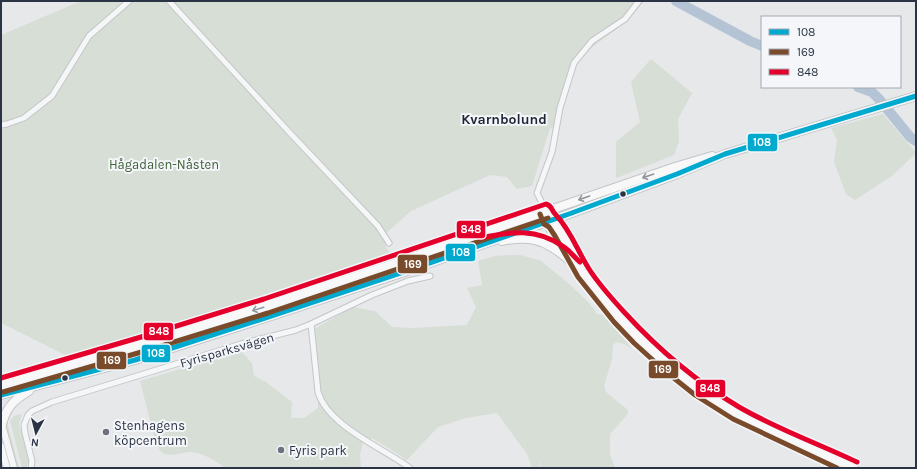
<svg xmlns="http://www.w3.org/2000/svg" width="917" height="469" font-family="Karla,sans-serif">
<rect width="100%" height="100%" fill="#e6e8ea"/>
<g fill="#d6ded6">
<polygon points="81,1 644,1 628,20 582,55 573,71 558,130 550,128 532,186 517,189 507,177 490,175 411,211 385,234 386,247 393,257 387,259 387,261 143,341 75,360 1,323 1,35"/>
<polygon points="651,59 692,93 678,119 679,141 674,155 616,178 616,142 640,122 631,82"/>
<polygon points="883,114 916,153 893,175 855,200 846,194 834,162 837,140 831,128"/>
<path d="M 511,255 L 521,255 L 541,261 L 568,283 L 589,303 L 597,314 L 603,315 L 625,340 L 632,349 L 624,344 L 616,342 L 613,345 L 612,359 L 604,386 L 606,392 L 628,410 L 627,415 L 610,434 L 610,454 L 615,468 L 543,468 L 536,456 L 542,468 L 532,468 L 527,454 L 497,413 L 466,418 L 438,427 L 406,461 L 401,456 L 372,438 L 363,443 L 360,455 L 361,468 L 225,468 C 216,461 202,452 190,452 C 178,453 174,457 162,453 L 156,444 L 140,381 L 241,351 L 252,363 L 254,376 L 266,382 L 292,402 L 291,418 L 304,418 L 318,408 L 317,376 L 314,329 L 353,307 L 375,311 L 392,327 L 413,328 L 467,325 L 476,307 L 467,288 L 482,285 L 478,261 L 495,256 Z"/>
<polygon points="10,408 13,412 8,419 8,425 19,468 17,468 5,424"/>
<polygon points="22,414 19,424 28,458 28,462 26,468 22,468 10,421 14,416"/>
</g>
<g fill="none" stroke-linecap="round" stroke-linejoin="round">
<g stroke="#b4c4d5" stroke-width="10">
<polyline points="676,1 750,41 762,46"/>
<polyline points="858,87 872,92 879,99 910,137 916,141"/>
</g>
<g stroke="#c4c6c8" stroke-width="7">
<g id="minor">
<polyline points="169,1 290,133 378,226 389,243"/>
<polyline points="1,125 7,124 24,118 52,96 89,36 129,1"/>
<polyline points="546,211 537,193 552,152 560,108 574,63 592,41 625,19 639,1"/>
<path d="M 311,324 L 318,392 C 328,426 383,448 410,468"/>
<polyline points="31,468 32,461 25,433 24,425 28,415 32,411 52,402 124,380 241,344 296,330 311,324 372,295 408,281 430,276"/>
</g>
</g>
<g stroke="#c4c6c8" stroke-width="8">
<g id="tertiary">
<polyline points="1,421 14,468"/>
<polyline points="1,446 7,468"/>
</g>
</g>
<g stroke="#c2c5c8" stroke-width="10">
<g id="primary">
<polyline points="549,217 551,231 563,254"/>
<path d="M 550,220 C 563,228 572,254 580,268"/>
<path d="M 502,241 C 516,238 531,237 544,243 C 576,258 597,292 619,317 C 643,343 670,367 698,388 C 716,402 737,413 758,423 C 790,439 822,453 854,468"/>
<polyline points="1,385 143,344 266,306 396,263 675,167 712,156"/>
<polyline points="1,395 135,360 265,318 410,270 569,214 677,174 725,154 916,96"/>
<path d="M 2,424 C 7,406 14,400 29,391"/>
</g>
</g>
<use href="#minor" stroke="#f5f6f7" stroke-width="5"/>
<use href="#tertiary" stroke="#f5f6f7" stroke-width="6"/>
<use href="#primary" stroke="#f8f8f8" stroke-width="8"/>
<g stroke="#f4f6f9" stroke-width="8">
<polyline id="bus-1" points="1,395 135,360 265,318 410,270 569,214 677,174 725,154 916,96"/>
</g>
<g stroke="#f4f6f9" stroke-width="8">
<g id="bus-2">
<polyline points="540,214 544,224 549,227 555,236 578,277 614,322 634,343 665,371 695,395 733,419 837,468"/>
<polyline points="3,392 145,351 268,313 548,218"/>
</g>
</g>
<g stroke="#f4f6f9" stroke-width="8">
<g id="bus-3">
<path d="M 480,238 C 511,232 536,227 564,247 C 570,251 574,257 580,262"/>
<path d="M 1,378 L 141,337 L 264,299 L 546,204 C 553,206 551,211 556,215 C 571,231 577,250 589,269 C 598,283 613,300 625,313 C 658,349 697,382 739,407 C 775,428 819,444 857,462"/>
</g>
</g>
<use href="#bus-1" stroke="#00a9ce" stroke-width="5"/>
<use href="#bus-2" stroke="#7a4b2a" stroke-width="5"/>
<use href="#bus-3" stroke="#e4002b" stroke-width="5"/>
</g>
<defs><path id="oneway-shaft" d="M-6 0H5M1.5-3L5.5 0L1.5 3" fill="none" stroke-width="1.6" stroke-linecap="round" stroke-linejoin="round"/></defs>
<g stroke="#92969e">
<use href="#oneway-shaft" transform="translate(648 176) rotate(161)"/>
<use href="#oneway-shaft" transform="translate(584 198) rotate(161)"/>
<use href="#oneway-shaft" transform="translate(258 309) rotate(163)"/>
</g>
<g fill="#2b3445" stroke="#f4f6f9" stroke-width="1.5">
<circle cx="623" cy="194" r="3.5"/>
<circle cx="65" cy="378" r="3.5"/>
</g>
<g fill="#6c737f" stroke="#f4f6f9" stroke-width="1.5">
<circle cx="106" cy="432" r="4"/>
<circle cx="281" cy="450" r="4"/>
</g>
<g text-anchor="middle" dominant-baseline="central" stroke-width="4" stroke-linejoin="round" paint-order="stroke">
<g font-size="13" fill="#3f6138" stroke="#f4f6f9">
<text x="164" y="164">Hågadalen-Nåsten</text>
</g>
<g font-size="13" fill="#2b3445" stroke="#f4f6f9">
<text transform="translate(227 350) rotate(-16)">Fyrisparksvägen</text>
</g>
<g font-size="13" fill="#2b3445" stroke="#f4f6f9" text-anchor="start">
<text x="114" y="425">Stenhagens<tspan x="114" dy="15">köpcentrum</tspan></text>
<text x="289" y="450">Fyris park</text>
</g>
<g font-size="14" font-weight="bold" fill="#1d2536" stroke="#f4f6f9">
<text x="504" y="119">Kvarnbolund</text>
</g>
</g>
<g stroke="#f4f6f9" stroke-width="1.5">
<rect x="747" y="133" width="31" height="19" rx="4" fill="#00a9ce"/>
<rect x="456" y="220" width="30" height="19" rx="4" fill="#e4002b"/>
<rect x="445" y="243" width="31" height="19" rx="4" fill="#00a9ce"/>
<rect x="397" y="254" width="31" height="20" rx="4" fill="#7a4b2a"/>
<rect x="143" y="322" width="31" height="19" rx="4" fill="#e4002b"/>
<rect x="141" y="344" width="30" height="19" rx="4" fill="#00a9ce"/>
<rect x="96" y="351" width="31" height="19" rx="4" fill="#7a4b2a"/>
<rect x="648" y="360" width="31" height="19" rx="4" fill="#7a4b2a"/>
<rect x="695" y="379" width="31" height="19" rx="4" fill="#e4002b"/>
</g>
<g font-size="11" text-anchor="middle" font-weight="bold" fill="#fff">
<text x="762" y="146">108</text>
<text x="471" y="233">848</text>
<text x="461" y="256">108</text>
<text x="413" y="268">169</text>
<text x="159" y="335">848</text>
<text x="156" y="357">108</text>
<text x="112" y="364">169</text>
<text x="663" y="373">169</text>
<text x="710" y="392">848</text>
</g>
<rect width="917" height="469" fill="none" stroke="#2b3445" stroke-width="4"/>
<rect x="761" y="16" width="140" height="72" fill="#f4f6f9" stroke="#a4a8b1"/>
<rect x="769" y="29" width="20" height="6" fill="#00a9ce" stroke="#a4a8b1"/>
<text x="797" y="36" font-size="12" fill="#2b3445">108</text>
<rect x="769" y="49" width="20" height="6" fill="#7a4b2a" stroke="#a4a8b1"/>
<text x="797" y="56" font-size="12" fill="#2b3445">169</text>
<rect x="769" y="69" width="20" height="6" fill="#e4002b" stroke="#a4a8b1"/>
<text x="797" y="76" font-size="12" fill="#2b3445">848</text>
<g transform="translate(36 433) rotate(187)" stroke="#f4f6f9" stroke-width="3" paint-order="stroke">
<path d="M0-3L7 15L0 10L-7 15Z" fill="#2b3445"/>
<text y="-6" font-size="11" font-weight="bold" text-anchor="middle" fill="#2b3445">N</text>
</g>
</svg>
